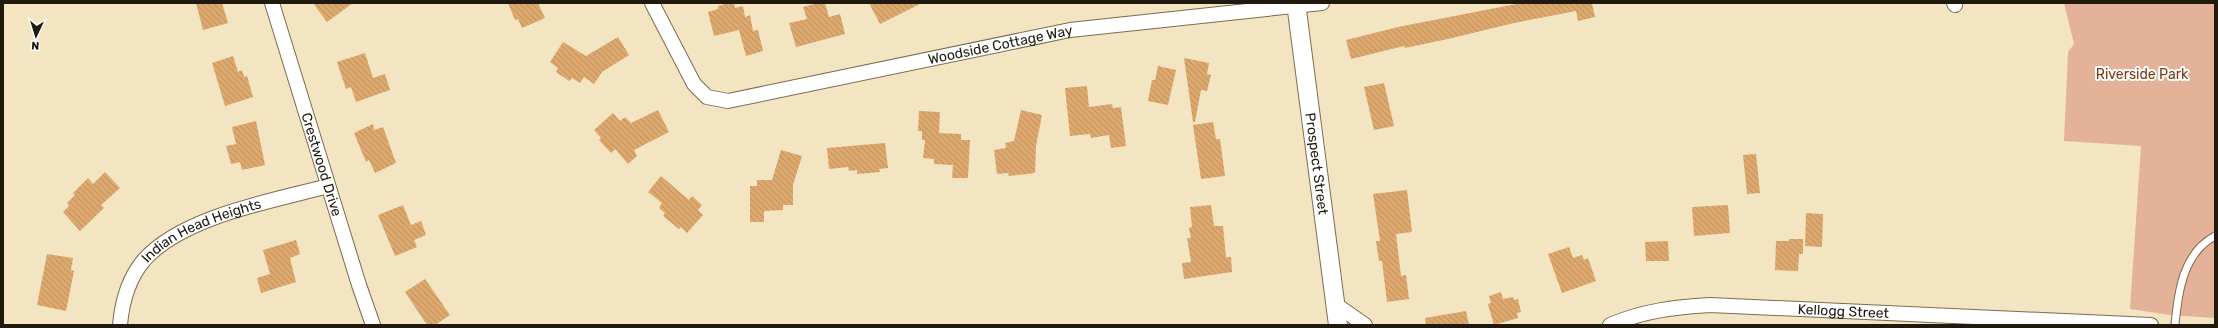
<svg xmlns="http://www.w3.org/2000/svg" width="2218" height="328" font-family="Rubik,sans-serif">
<defs>
<pattern id="building-back-hatch" width="6" height="6" patternUnits="userSpaceOnUse"><rect width="6" height="6" fill="#dda86d"/><path d="M-1 5l2 2M0 0l6 6M5-1l2 2" fill="none" stroke="#bd905d"/></pattern>
</defs>
<rect width="100%" height="100%" fill="#f4e5c2"/>
<polygon fill="#e4b299" points="2064,3 2215,3 2215,318 2170,315 2130,309 2141,146 2064,141 2068,52 2074,44"/>
<g fill="url(#building-back-hatch)">
<polygon points="196,3 222,3 228,23 203,30"/>
<polygon points="313,3 353,3 327,22"/>
<polygon points="508,3 538,3 545,18 522,28 518,19 515,20"/>
<polygon points="729,3 734,3 735,8 743,6 745,17 750,15 753,31 758,30 763,51 746,56 739,30 714,36 708,12 718,9 718,6"/>
<polygon points="818,3 825,3 829,17 840,14 845,34 796,47 789,23 807,19 803,7"/>
<polygon points="869,3 922,3 880,24"/>
<polygon points="1521,3 1592,3 1595,17 1578,21 1576,11 1514,23 1448,39 1405,48 1404,46 1351,59 1346,40 1398,27"/>
<polygon points="618,37 629,55 602,72 594,84 584,77 580,83 572,78 569,81 556,72 558,68 550,62 563,42 586,56"/>
<polygon points="365,53 373,78 385,74 390,90 356,102 351,87 346,89 337,62"/>
<polygon points="233,56 238,72 242,70 244,77 247,76 253,97 225,106 212,63"/>
<polygon points="1184,58 1209,63 1207,74 1211,75 1207,91 1201,90 1195,122 1193,122"/>
<polygon points="1158,66 1176,70 1168,105 1148,101 1152,80 1155,80"/>
<polygon points="1384,83 1394,126 1374,130 1364,87"/>
<polygon points="1087,86 1089,107 1112,104 1113,108 1121,107 1126,146 1111,148 1109,135 1091,138 1090,134 1070,136 1065,88"/>
<polygon points="658,110 669,132 634,150 637,156 628,164 615,149 611,153 599,140 601,138 594,130 613,113 620,121 625,117 631,123"/>
<polygon points="1021,110 1042,115 1036,146 1035,173 1009,176 1008,173 997,174 994,150 1006,148 1005,143 1014,141"/>
<polygon points="919,111 940,112 939,133 961,134 961,140 970,140 968,178 952,178 953,165 934,164 934,159 923,158 925,140 922,140 922,131 918,131"/>
<polygon points="256,121 265,165 242,170 240,162 231,164 226,146 236,144 232,127"/>
<polygon points="1213,122 1216,139 1220,139 1225,176 1201,179 1193,125"/>
<polygon points="373,124 374,130 383,127 396,163 375,173 369,160 366,162 354,133"/>
<polygon points="885,143 888,168 879,169 880,172 857,174 857,170 849,171 848,167 829,169 827,148"/>
<polygon points="781,150 802,156 793,185 793,205 783,205 783,210 764,211 764,222 750,222 750,186 757,186 757,180 772,180"/>
<polygon points="1756,154 1760,193 1747,194 1743,155"/>
<polygon points="105,172 120,188 101,205 104,208 80,231 63,212 69,206 67,203 75,195 73,193 88,178 93,184"/>
<polygon points="661,176 689,200 692,196 702,205 698,210 703,215 687,233 681,227 679,229 663,216 665,213 659,208 662,203 648,192"/>
<polygon points="1407,190 1412,232 1396,234 1401,276 1406,275 1409,299 1387,302 1382,261 1379,261 1376,241 1380,241 1373,194"/>
<polygon points="403,205 411,225 421,221 426,235 414,240 417,247 395,256 378,215"/>
<polygon points="1211,205 1214,226 1223,226 1226,257 1231,257 1232,272 1184,279 1182,263 1191,262 1187,238 1191,238 1189,228 1192,227 1190,207"/>
<polygon points="1728,205 1730,233 1694,236 1692,207"/>
<polygon points="1806,213 1823,214 1822,247 1805,246"/>
<polygon points="1789,239 1803,239 1803,254 1799,254 1798,271 1775,270 1776,241 1789,241"/>
<polygon points="296,240 300,254 290,258 296,282 261,293 257,278 270,274 263,250"/>
<polygon points="1668,241 1669,261 1646,261 1645,242"/>
<polygon points="1569,247 1573,258 1582,255 1584,260 1588,258 1596,281 1562,293 1548,254"/>
<polygon points="47,254 73,258 71,270 74,271 66,311 37,305"/>
<polygon points="425,279 450,315 435,325 427,325 405,292"/>
<polygon points="1501,292 1503,299 1513,297 1514,300 1518,299 1521,312 1517,313 1518,318 1494,325 1488,304 1491,303 1489,296"/>
<polygon points="1466,311 1469,325 1426,325 1425,318"/>
</g>
<g fill="none" stroke-linecap="round" stroke-linejoin="round">
<g stroke="#7a6d4e" stroke-width="9">
<path id="service" d="M 2175,325 C 2178,292 2183,253 2215,236"/>
</g>
<g stroke="#7a6d4e" stroke-width="16">
<g id="minor">
<path id="s1" d="M 272,3 L 359,285 L 373,325"/>
<path id="s2" d="M 652,3 L 694,84 L 707,97 L 728,101 L 1070,30 L 1322,3"/>
<polyline points="1954,3 1955,5"/>
<polyline points="1335,304 1365,325"/>
<path id="s3" d="M 120,325 C 122,302 128,279 144,260 C 183,216 273,201 328,186"/>
<path id="s4" d="M 1610,325 C 1643,311 1674,307 1710,305 L 2151,325"/>
</g>
</g>
<g stroke="#7a6d4e" stroke-width="20">
<g id="tertiary">
<path id="s5" d="M 1296,3 L 1338,325"/>
</g>
</g>
<use href="#service" stroke="#fff" stroke-width="7"/>
<use href="#minor" stroke="#fff" stroke-width="14"/>
<use href="#tertiary" stroke="#fff" stroke-width="18"/>
</g>
<g text-anchor="middle" dominant-baseline="central" stroke-width="4" stroke-linejoin="round" paint-order="stroke">
<g font-size="14" fill="#1f1a0d" stroke="#fff">
<text stroke="none"><textPath href="#s2" startOffset="409">Woodside Cottage Way</textPath></text>
<text stroke="none"><textPath href="#s1" startOffset="169">Crestwood Drive</textPath></text>
<text stroke="none"><textPath href="#s5" startOffset="162">Prospect Street</textPath></text>
<text stroke="none"><textPath href="#s3" startOffset="136">Indian Head Heights</textPath></text>
<text stroke="none"><textPath href="#s4" startOffset="236">Kellogg Street</textPath></text>
</g>
<g font-size="14" fill="#7b3b14" stroke="#fff">
<text x="2142" y="74">Riverside Park</text>
</g>
</g>
<rect width="2218" height="328" fill="none" stroke="#1f1a0d" stroke-width="8"/>
<g transform="translate(36 36) rotate(184)" stroke="#ffffff" stroke-width="3" paint-order="stroke">
<path d="M0-3L7 15L0 10L-7 15Z" fill="#1f1a0d"/>
<text y="-6" font-size="11" font-weight="bold" text-anchor="middle" fill="#1f1a0d">N</text>
</g>
</svg>
